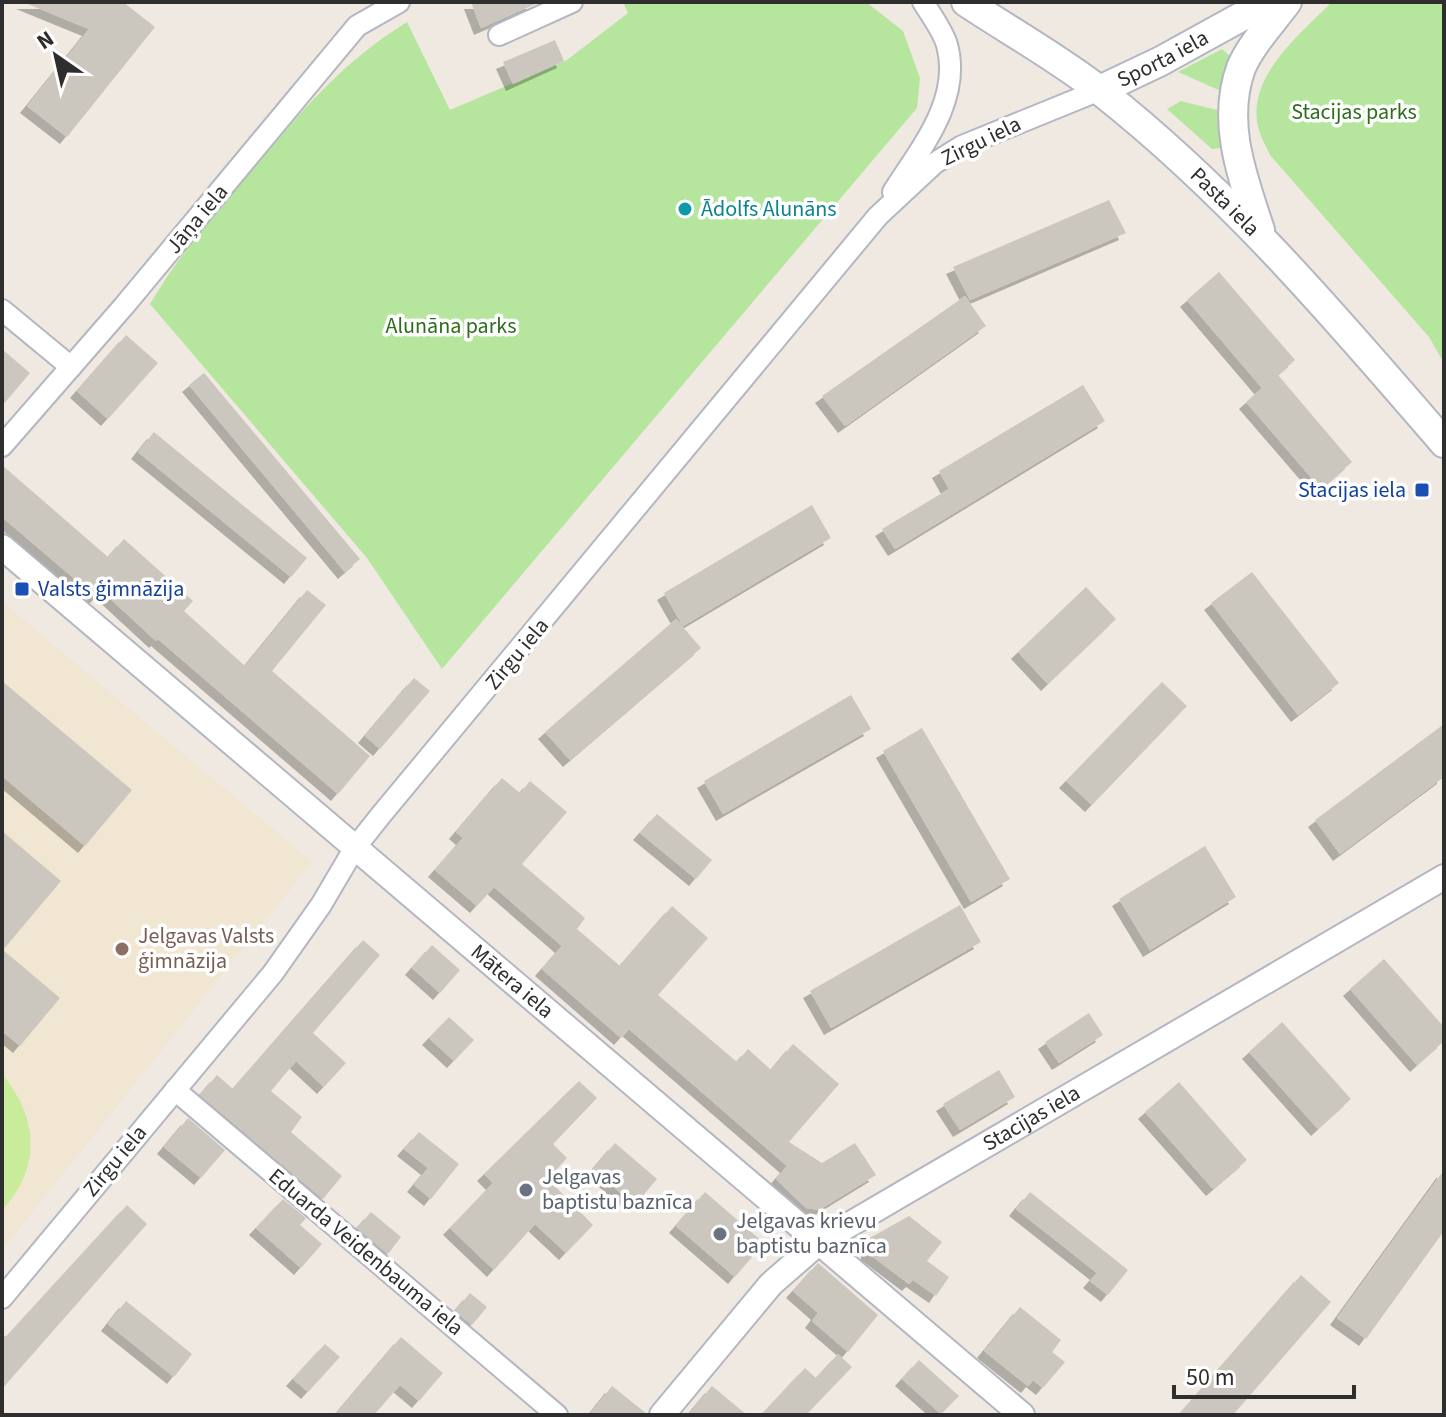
<svg xmlns="http://www.w3.org/2000/svg" width="1446" height="1417" font-family="'Source Sans 3',sans-serif">
<defs>
<filter id="shadow"><feDropShadow dx="-7" dy="7" stdDeviation="0" flood-color="#0004"/></filter>
</defs>
<rect width="100%" height="100%" fill="#efe9e1"/>
<polygon fill="#f0e6d1" points="2,602 312,862 2,1250"/>
<g fill="#b6e59e">
<path d="M 623,2 L 866,2 L 903,31 L 920,78 L 917,108 L 442,669 L 367,558 L 150,304 C 179,255 216,211 253,168 C 303,110 341,63 407,22 L 450,110 L 567,60 L 628,13 Z"/>
<path d="M 1332,2 L 1444,2 L 1444,363 L 1429,337 L 1270,155 C 1266,146 1260,136 1258,126 C 1247,76 1300,34 1332,2 Z"/>
<polygon points="1222,49 1232,58 1221,91 1178,72"/>
<polygon points="1181,101 1221,111 1220,148 1212,149 1167,109"/>
</g>
<path fill="#c9ec9a" d="M 2,1074 C 38,1117 42,1168 2,1210 Z"/>
<g fill="#cbc7bf" filter="url(#shadow)">
<polygon points="23,2 123,2 155,27 67,137 27,106 89,29"/>
<polygon points="471,2 540,2 481,28"/>
<polygon points="555,40 564,61 513,84 503,62"/>
<polygon points="1109,200 1126,233 970,300 953,267"/>
<polygon points="1219,272 1295,360 1278,375 1352,462 1321,489 1246,402 1262,388 1187,300"/>
<polygon points="965,296 986,326 845,426 822,396"/>
<polygon points="126,335 158,363 108,419 77,391"/>
<polygon points="2,349 30,373 2,406"/>
<polygon points="204,373 360,559 345,572 189,385"/>
<polygon points="1083,385 1105,421 895,549 882,529 949,489 939,471"/>
<polygon points="154,432 307,558 291,577 138,452"/>
<polygon points="2,465 108,557 124,539 193,601 184,611 245,666 307,590 326,605 272,671 370,756 338,794 158,639 156,641 102,591 96,597 2,517"/>
<polygon points="812,505 831,538 683,626 664,593"/>
<polygon points="1252,572 1339,683 1298,715 1211,603"/>
<polygon points="1086,587 1116,619 1048,684 1018,652"/>
<polygon points="676,619 701,648 570,760 545,732"/>
<polygon points="414,678 430,691 380,749 365,736"/>
<polygon points="2,681 132,790 85,846 2,776"/>
<polygon points="1162,682 1187,706 1092,805 1066,781"/>
<polygon points="851,695 871,729 723,814 704,781"/>
<polygon points="1444,724 1444,777 1340,854 1315,820"/>
<polygon points="922,728 1010,879 971,902 883,751"/>
<polygon points="502,778 520,793 530,781 567,812 522,864 585,918 577,929 620,966 672,906 708,938 658,995 737,1062 748,1049 771,1070 793,1044 839,1084 789,1142 822,1163 855,1143 876,1175 819,1210 806,1208 776,1179 787,1166 629,1029 621,1038 542,969 562,946 494,887 477,906 435,870 463,838 456,832"/>
<polygon points="657,814 712,860 696,879 640,833"/>
<polygon points="2,831 61,881 3,950 60,998 20,1046 2,1031"/>
<polygon points="1205,846 1236,897 1150,950 1119,899"/>
<polygon points="960,905 981,942 831,1028 810,991"/>
<polygon points="363,940 380,955 313,1033 346,1063 324,1087 296,1061 271,1091 302,1117 291,1132 342,1176 323,1199 200,1095 217,1075 233,1089"/>
<polygon points="432,945 460,970 440,993 412,968"/>
<polygon points="1384,959 1444,1027 1444,1041 1417,1065 1350,989"/>
<polygon points="1089,1013 1103,1035 1059,1063 1045,1042"/>
<polygon points="449,1017 474,1040 454,1061 429,1038"/>
<polygon points="1282,1022 1351,1099 1318,1129 1249,1052"/>
<polygon points="999,1070 1015,1097 960,1130 943,1104"/>
<polygon points="579,1081 597,1098 553,1144 567,1158 548,1179 593,1225 566,1253 535,1224 494,1270 450,1228 493,1183 484,1174"/>
<polygon points="1179,1082 1247,1160 1213,1189 1145,1112"/>
<polygon points="188,1118 225,1150 201,1178 164,1147"/>
<polygon points="419,1132 459,1164 431,1199 414,1185 428,1168 404,1149"/>
<polygon points="615,1143 657,1179 635,1205 593,1169"/>
<polygon points="1444,1170 1444,1231 1366,1339 1337,1318"/>
<polygon points="705,1192 764,1243 735,1277 676,1226"/>
<polygon points="1030,1192 1128,1270 1108,1295 1090,1281 1097,1273 1016,1209"/>
<polygon points="283,1199 306,1218 300,1225 322,1244 301,1268 256,1228"/>
<polygon points="127,1205 147,1224 2,1389 2,1336 7,1336"/>
<polygon points="371,1212 401,1237 388,1254 357,1228"/>
<polygon points="909,1216 942,1242 927,1261 949,1277 936,1296 913,1280 909,1284 868,1253 868,1239"/>
<polygon points="818,1263 878,1315 848,1352 812,1321 818,1313 793,1291"/>
<polygon points="1301,1275 1331,1302 1233,1415 1179,1415"/>
<polygon points="470,1293 487,1307 472,1325 455,1311"/>
<polygon points="126,1301 192,1354 174,1377 108,1324"/>
<polygon points="1020,1307 1061,1340 1052,1352 1065,1362 1043,1388 1033,1380 1028,1386 984,1351"/>
<polygon points="401,1337 443,1373 419,1401 400,1385 374,1415 335,1415"/>
<polygon points="325,1344 340,1357 308,1392 293,1379"/>
<polygon points="838,1354 852,1367 806,1415 761,1415 805,1368 816,1378"/>
<polygon points="919,1360 959,1396 941,1414 902,1379"/>
<polygon points="612,1386 647,1414 647,1415 589,1415"/>
<polygon points="712,1386 747,1415 688,1415"/>
</g>
<g fill="none" stroke-linecap="round" stroke-linejoin="round">
<g stroke="#b4b7c1" stroke-width="24">
<g id="minor">
<polyline points="499,35 572,2"/>
<path d="M 893,192 C 920,149 962,100 947,45 C 943,31 931,15 923,2"/>
<polyline points="2,310 71,367"/>
<polyline points="2,446 124,306 357,26 399,2"/>
<polyline points="175,1090 557,1415"/>
<polyline points="2,1298 273,973 321,905 354,849 381,815 878,216 935,163 962,146 1100,90"/>
</g>
</g>
<g stroke="#b4b7c1" stroke-width="28">
<g id="tertiary">
<path id="s1" d="M 2,547 L 1022,1415"/>
<path id="s2" d="M 662,1415 L 771,1284 L 818,1243 L 1444,877"/>
</g>
</g>
<g stroke="#b4b7c1" stroke-width="32">
<g id="secondary">
<path id="s3" d="M 966,2 C 1011,32 1060,59 1103,93 C 1232,195 1337,319 1444,443"/>
<path id="s4" d="M 1100,90 L 1161,61 L 1268,2"/>
<path d="M 1260,230 C 1243,178 1221,123 1241,68 C 1250,46 1272,22 1287,2"/>
</g>
</g>
<use href="#minor" stroke="#fff" stroke-width="20"/>
<use href="#tertiary" stroke="#fff" stroke-width="24"/>
<use href="#secondary" stroke="#fff" stroke-width="28"/>
</g>
<circle fill="#0f9aa8" stroke="#fff" stroke-width="3" cx="685" cy="209" r="8"/>
<g fill="#1a4fb4" stroke="#fff" stroke-width="3">
<rect x="1414" y="482" width="16" height="16" rx="4"/>
<rect x="14" y="581" width="16" height="16" rx="4"/>
</g>
<circle fill="#8d6e63" stroke="#fff" stroke-width="3" cx="122" cy="949" r="8"/>
<g fill="#6b7280" stroke="#fff" stroke-width="3">
<circle cx="526" cy="1190" r="8"/>
<circle cx="720" cy="1234" r="8"/>
</g>
<g text-anchor="middle" dominant-baseline="central" stroke-width="7" stroke-linejoin="round" paint-order="stroke">
<g font-size="22" fill="#2e2e2e" stroke="#fff">
<text stroke="none"><textPath href="#s4" startOffset="70">Sporta iela</textPath></text>
<text transform="translate(981 141) rotate(-26)">Zirgu iela</text>
<text stroke="none"><textPath href="#s3" startOffset="328">Pasta iela</textPath></text>
<text transform="translate(197 219) rotate(-50)">Jāņa iela</text>
<text transform="translate(517 654) rotate(-50)">Zirgu iela</text>
<text stroke="none"><textPath href="#s1" startOffset="670">Mātera iela</textPath></text>
<text stroke="none"><textPath href="#s2" startOffset="480">Stacijas iela</textPath></text>
<text transform="translate(115 1161) rotate(-50)">Zirgu iela</text>
<text transform="translate(366 1252) rotate(40)">Eduarda Veidenbauma iela</text>
</g>
<g font-size="22" fill="#2c6e1b" stroke="#fff">
<text x="1354" y="112">Stacijas parks</text>
<text x="451" y="326">Alunāna parks</text>
</g>
<g font-size="22" fill="#0d838f" stroke="#fff" text-anchor="start">
<text x="701" y="209">Ādolfs Alunāns</text>
</g>
<g font-size="22" fill="#164399" stroke="#fff" text-anchor="end">
<text x="1406" y="490">Stacijas iela</text>
<text x="38" y="589" text-anchor="start">Valsts ģimnāzija</text>
</g>
<g font-size="22" fill="#785e54" stroke="#fff" text-anchor="start">
<text x="138" y="936">Jelgavas Valsts<tspan x="138" dy="25">ģimnāzija</tspan></text>
</g>
<g font-size="22" fill="#5b616d" stroke="#fff" text-anchor="start">
<text x="542" y="1177">Jelgavas<tspan x="542" dy="25">baptistu baznīca</tspan></text>
<text x="736" y="1221">Jelgavas krievu<tspan x="736" dy="25">baptistu baznīca</tspan></text>
</g>
</g>
<rect width="1446" height="1417" fill="none" stroke="#2e2e2e" stroke-width="8"/>
<g transform="translate(56 56) rotate(326)" stroke="#ffffff" stroke-width="6" paint-order="stroke">
<path d="M0-6L14 30L0 20L-14 30Z" fill="#2e2e2e"/>
<text y="-12" font-size="22" font-weight="bold" text-anchor="middle" fill="#2e2e2e">N</text>
</g>
<path d="M1174 1385v12h180v-12" fill="none" stroke="#2e2e2e" stroke-width="4"/>
<text x="1186" y="1385" font-size="24" fill="#2e2e2e" stroke="#ffffff" stroke-width="6" paint-order="stroke">50 m</text>
</svg>
